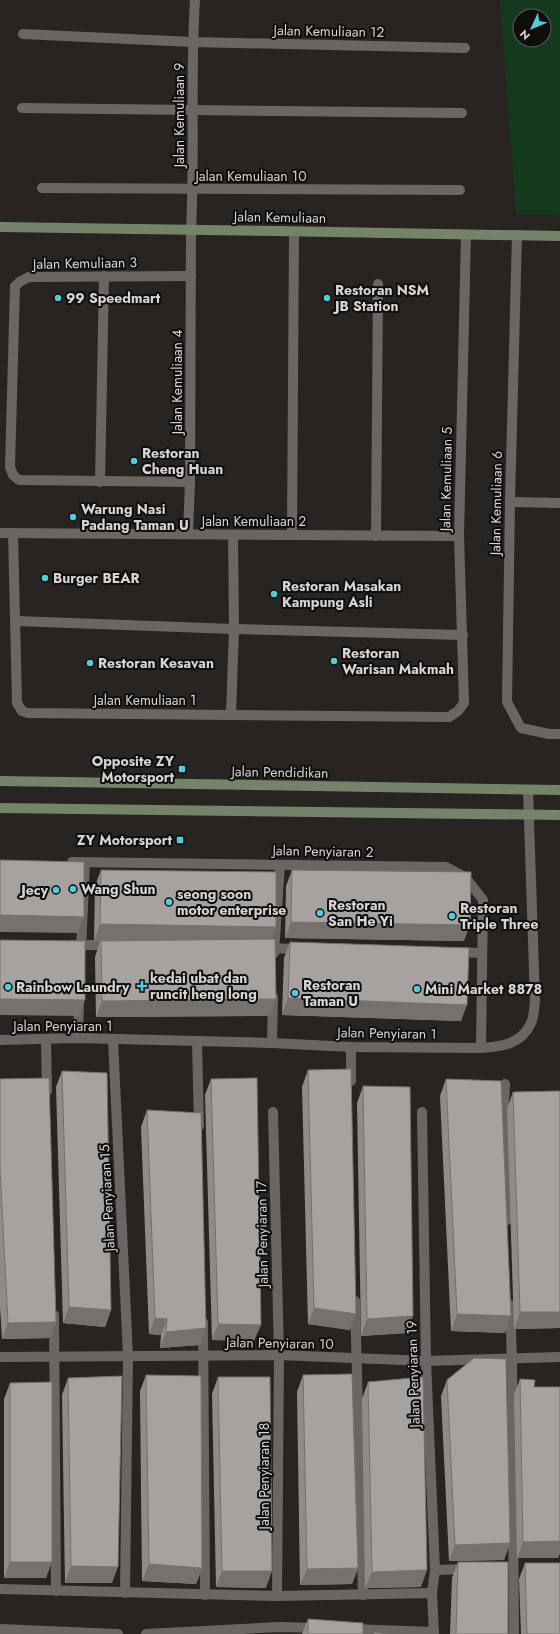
<svg xmlns="http://www.w3.org/2000/svg" width="560" height="1634" font-family="Jost,sans-serif">
<rect width="100%" height="100%" fill="#282422"/>
<path fill="#14391c" fill-rule="evenodd" d="M 500,0 L 560,0 L 560,215 L 516,214 ZM 520,16 L 544,16 L 544,40 L 520,40 Z"/>
<g fill="none" stroke-linecap="round" stroke-linejoin="round">
<g stroke="#6b6664" stroke-width="10">
<polyline points="22,108 462,113"/>
<polyline points="100,482 104,276"/>
<polyline points="376,536 378,284"/>
<polyline points="16,621 234,629 463,635"/>
<polyline points="231,714 234,629 233,535"/>
<polyline points="72,945 112,945"/>
<polyline points="262,948 300,949"/>
<polyline points="81,950 85,862"/>
<polyline points="456,952 482,953"/>
<polyline points="274,953 280,865"/>
<polyline points="78,1038 79,1002"/>
<polyline points="46,1040 47,1091"/>
<polyline points="197,1042 199,1126"/>
<polyline points="272,1043 273,997"/>
<polyline points="351,1047 351,1081"/>
<polyline points="505,1084 503,1124 507,1220"/>
<polyline points="355,1301 363,1595"/>
<polyline points="510,1305 512,1359 514,1634"/>
<polyline points="54,1315 56,1591"/>
<polyline points="203,1322 205,1595"/>
<polyline points="435,1570 468,1569"/>
</g>
<g stroke="#6b6664" stroke-width="10">
<polyline points="23,34 192,42 465,48"/>
<polyline points="42,188 460,190"/>
<polyline points="517,235 510,502 507,702 521,728 549,734 560,734"/>
<polyline points="190,482 19,480 13,475 10,467 15,286 21,281 29,277 191,276"/>
<polyline points="510,502 560,503"/>
<polyline points="0,533 459,536"/>
<polyline points="13,533 17,703 22,711 28,713 449,717 458,711 464,703 459,536 466,235"/>
<path d="M 188,534 L 190,482 L 191,229 C 195,153 190,76 195,0"/>
<polyline points="292,535 294,232"/>
<polyline points="72,862 446,867 466,878 483,900 481,1048"/>
<path d="M 0,1040 L 78,1038 L 272,1043 L 351,1047 L 481,1048 C 501,1047 522,1044 531,1023 C 534,1017 534,1008 535,1001 L 528,790"/>
<polyline points="113,1040 128,1356 125,1593"/>
<polyline points="273,1112 279,1355 277,1596"/>
<polyline points="422,1112 426,1361 435,1570 432,1593 434,1634"/>
<polyline points="0,1357 279,1355 426,1361 560,1357"/>
<polyline points="0,1589 277,1596 432,1593"/>
<polyline points="0,1629 118,1634"/>
<polyline points="350,1629 434,1632"/>
<polyline points="146,1634 280,1627 318,1628"/>
</g>
<g stroke="#74836a" stroke-width="10">
<path d="M 0,227 C 187,229 373,233 560,236"/>
<polyline points="0,781 560,790"/>
<polyline points="0,808 560,815"/>
</g>
</g>
<g fill="#8f8b89">
<polygon points="101,870 276,927 271,939 276,999 270,1016 96,1017 95,957 100,941 94,941 95,886"/>
<polygon points="292,870 464,941 285,938 286,886"/>
<polygon points="290,942 461,1021 282,1015 284,958"/>
<polygon points="308,1070 350,1330 308,1324 302,1087"/>
<polygon points="62,1071 111,1310 105,1327 63,1323 56,1087"/>
<polygon points="0,1079 56,1322 50,1338 2,1339 0,1307"/>
<polygon points="211,1079 254,1341 212,1340 205,1095"/>
<polygon points="446,1079 505,1333 451,1331 440,1096"/>
<polygon points="363,1086 407,1333 361,1336 357,1103"/>
<polygon points="560,1091 560,1328 514,1329 507,1109 513,1092"/>
<polygon points="147,1110 200,1345 160,1348 161,1335 149,1334 141,1127"/>
<polygon points="146,1375 202,1568 196,1584 142,1581 140,1391"/>
<polygon points="303,1375 358,1568 352,1584 300,1585 297,1392"/>
<polygon points="218,1377 266,1588 216,1587 212,1394"/>
<polygon points="68,1378 112,1583 65,1583 62,1395"/>
<polygon points="520,1379 534,1387 560,1387 560,1553 558,1558 517,1558 514,1395"/>
<polygon points="447,1380 510,1543 504,1560 449,1561 441,1396"/>
<polygon points="368,1382 421,1587 365,1588 362,1399"/>
<polygon points="10,1383 46,1578 4,1578 4,1399"/>
<polygon points="458,1562 508,1634 450,1634 452,1578"/>
<polygon points="525,1563 560,1634 521,1634 519,1579"/>
<polygon points="308,1619 363,1634 302,1634"/>
</g>
<g fill="#74716f">
<polygon points="0,915 84,917 78,933 0,932"/>
<polygon points="291,922 470,925 464,941 285,938"/>
<polygon points="100,924 276,927 270,944 94,941"/>
<polygon points="288,998 467,1005 461,1021 282,1015"/>
<polygon points="0,999 85,1000 79,1016 0,1015"/>
<polygon points="276,999 270,1016 96,1017 102,1001"/>
<polygon points="69,1307 111,1310 105,1327 63,1323"/>
<polygon points="314,1308 356,1314 350,1330 308,1324"/>
<polygon points="520,1312 560,1312 560,1328 514,1329"/>
<polygon points="457,1314 511,1316 505,1333 451,1331"/>
<polygon points="413,1316 407,1333 361,1336 367,1319"/>
<polygon points="155,1318 167,1319 161,1335 149,1334"/>
<polygon points="56,1322 50,1338 2,1339 8,1323"/>
<polygon points="218,1324 261,1325 254,1341 212,1340"/>
<polygon points="206,1328 200,1345 160,1348 166,1332"/>
<polygon points="560,1541 560,1553 558,1558 517,1558 523,1542"/>
<polygon points="510,1543 504,1560 449,1561 455,1545"/>
<polygon points="10,1562 52,1562 46,1578 4,1578"/>
<polygon points="149,1564 202,1568 196,1584 142,1581"/>
<polygon points="71,1566 118,1567 112,1583 65,1583"/>
<polygon points="358,1568 352,1584 300,1585 307,1569"/>
<polygon points="427,1570 421,1587 365,1588 372,1572"/>
<polygon points="222,1571 272,1571 266,1588 216,1587"/>
</g>
<g fill="#a6a29f" stroke="#74716f">
<polygon points="0,860 84,862 84,917 0,915"/>
<polygon points="101,870 276,872 276,927 100,924"/>
<polygon points="292,870 471,872 470,925 291,922"/>
<polygon points="275,939 276,999 102,1001 101,941"/>
<polygon points="0,940 85,941 85,1000 0,999"/>
<polygon points="290,942 469,948 467,1005 288,998"/>
<polygon points="351,1069 356,1314 314,1308 308,1070"/>
<polygon points="62,1071 107,1073 111,1310 69,1307"/>
<polygon points="49,1078 56,1322 8,1323 0,1167 0,1079"/>
<polygon points="257,1078 261,1325 218,1324 211,1079"/>
<polygon points="446,1079 501,1081 511,1316 457,1314"/>
<polygon points="363,1086 410,1087 413,1316 367,1319"/>
<polygon points="560,1091 560,1312 520,1312 513,1092"/>
<polygon points="147,1110 201,1113 206,1328 166,1332 167,1319 155,1318"/>
<polygon points="474,1358 506,1359 510,1543 455,1545 447,1380"/>
<polygon points="352,1374 358,1568 307,1569 303,1375"/>
<polygon points="146,1375 201,1376 202,1568 149,1564"/>
<polygon points="122,1376 118,1567 71,1566 68,1378"/>
<polygon points="218,1377 270,1377 272,1571 222,1571"/>
<polygon points="423,1377 427,1570 372,1572 368,1382"/>
<polygon points="520,1379 535,1380 534,1387 560,1387 560,1541 523,1542"/>
<polygon points="52,1382 52,1562 10,1562 10,1383"/>
<polygon points="458,1562 508,1562 508,1634 456,1634"/>
<polygon points="525,1563 560,1563 560,1634 527,1634"/>
<polygon points="308,1619 363,1623 363,1634 308,1634"/>
<polygon points="374,1632 388,1634 374,1634"/>
</g>
<g fill="#53cbda" stroke="#0f0e0d" stroke-width="1.5">
<circle cx="58" cy="298" r="4"/>
<circle cx="327" cy="298" r="4"/>
<circle cx="134" cy="461" r="4"/>
<circle cx="73" cy="517" r="4"/>
<circle cx="45" cy="578" r="4"/>
<circle cx="274" cy="594" r="4"/>
<circle cx="334" cy="661" r="4"/>
<circle cx="90" cy="663" r="4"/>
<rect x="178" y="765" width="8" height="8" rx="2"/>
<rect x="176" y="836" width="8" height="8" rx="2"/>
<circle cx="73" cy="889" r="4"/>
<circle cx="56" cy="890" r="4"/>
<circle cx="169" cy="902" r="4"/>
<circle cx="320" cy="913" r="4"/>
<circle cx="452" cy="916" r="4"/>
<path d="M140 980h4v4h4v4h-4v4h-4v-4h-4v-4h4z"/>
<circle cx="8" cy="987" r="4"/>
<circle cx="417" cy="989" r="4"/>
<circle cx="295" cy="993" r="4"/>
</g>
<g text-anchor="middle" dominant-baseline="central" stroke-width="4" stroke-linejoin="round" paint-order="stroke">
<g font-size="14" fill="#d7d4d3" stroke="#0f0e0d">
<text transform="translate(329 31) rotate(1)">Jalan Kemuliaan 12</text>
<text transform="translate(179 115) rotate(-90)">Jalan Kemuliaan 9</text>
<text x="251" y="176">Jalan Kemuliaan 10</text>
<text transform="translate(280 217) rotate(1)">Jalan Kemuliaan</text>
<text transform="translate(85 263) rotate(-1)">Jalan Kemuliaan 3</text>
<text transform="translate(177 382) rotate(-90)">Jalan Kemuliaan 4</text>
<text transform="translate(446 479) rotate(-89)">Jalan Kemuliaan 5</text>
<text transform="translate(496 503) rotate(-89)">Jalan Kemuliaan 6</text>
<text x="254" y="521">Jalan Kemuliaan 2</text>
<text x="145" y="700">Jalan Kemuliaan 1</text>
<text transform="translate(280 772) rotate(1)">Jalan Pendidikan</text>
<text transform="translate(323 851) rotate(1)">Jalan Penyiaran 2</text>
<text x="63" y="1026">Jalan Penyiaran 1</text>
<text transform="translate(387 1033) rotate(1)">Jalan Penyiaran 1</text>
<text transform="translate(107 1198) rotate(-93)">Jalan Penyiaran 15</text>
<text transform="translate(262 1234) rotate(-91)">Jalan Penyiaran 17</text>
<text transform="translate(280 1343) rotate(1)">Jalan Penyiaran 10</text>
<text transform="translate(413 1374) rotate(-92)">Jalan Penyiaran 19</text>
<text transform="translate(264 1476) rotate(-90)">Jalan Penyiaran 18</text>
</g>
<g font-size="14" font-weight="bold" fill="#d7d4d3" stroke="#0f0e0d" text-anchor="start">
<text x="335" y="290">Restoran NSM<tspan x="335" dy="16">JB Station</tspan></text>
<text x="66" y="298">99 Speedmart</text>
<text x="142" y="453">Restoran<tspan x="142" dy="16">Cheng Huan</tspan></text>
<text x="81" y="509">Warung Nasi<tspan x="81" dy="16">Padang Taman U</tspan></text>
<text x="53" y="578">Burger BEAR</text>
<text x="282" y="586">Restoran Masakan<tspan x="282" dy="16">Kampung Asli</tspan></text>
<text x="342" y="653">Restoran<tspan x="342" dy="16">Warisan Makmah</tspan></text>
<text x="98" y="663">Restoran Kesavan</text>
<text x="174" y="761" text-anchor="end">Opposite ZY<tspan x="174" dy="16">Motorsport</tspan></text>
<text x="172" y="840" text-anchor="end">ZY Motorsport</text>
<text x="81" y="889">Wang Shun</text>
<text x="48" y="890" text-anchor="end">Jecy</text>
<text x="177" y="894">seong soon<tspan x="177" dy="16">motor enterprise</tspan></text>
<text x="328" y="905">Restoran<tspan x="328" dy="16">San He Yi</tspan></text>
<text x="460" y="908">Restoran<tspan x="460" dy="16">Triple Three</tspan></text>
<text x="150" y="978">kedai ubat dan<tspan x="150" dy="16">runcit heng long</tspan></text>
<text x="303" y="985">Restoran<tspan x="303" dy="16">Taman U</tspan></text>
<text x="16" y="987">Rainbow Laundry</text>
<text x="425" y="989">Mini Market 8878</text>
</g>
</g>
<g transform="translate(532 28) rotate(226)"><circle r="19" fill="#0f0e0d" stroke="#5f5d5c"/>
<path d="M0-3L7 15L0 10L-7 15Z" fill="#53cbda"/>
<text y="-6" font-size="11" font-weight="bold" text-anchor="middle" fill="#d7d4d3">N</text>
</g>
</svg>
